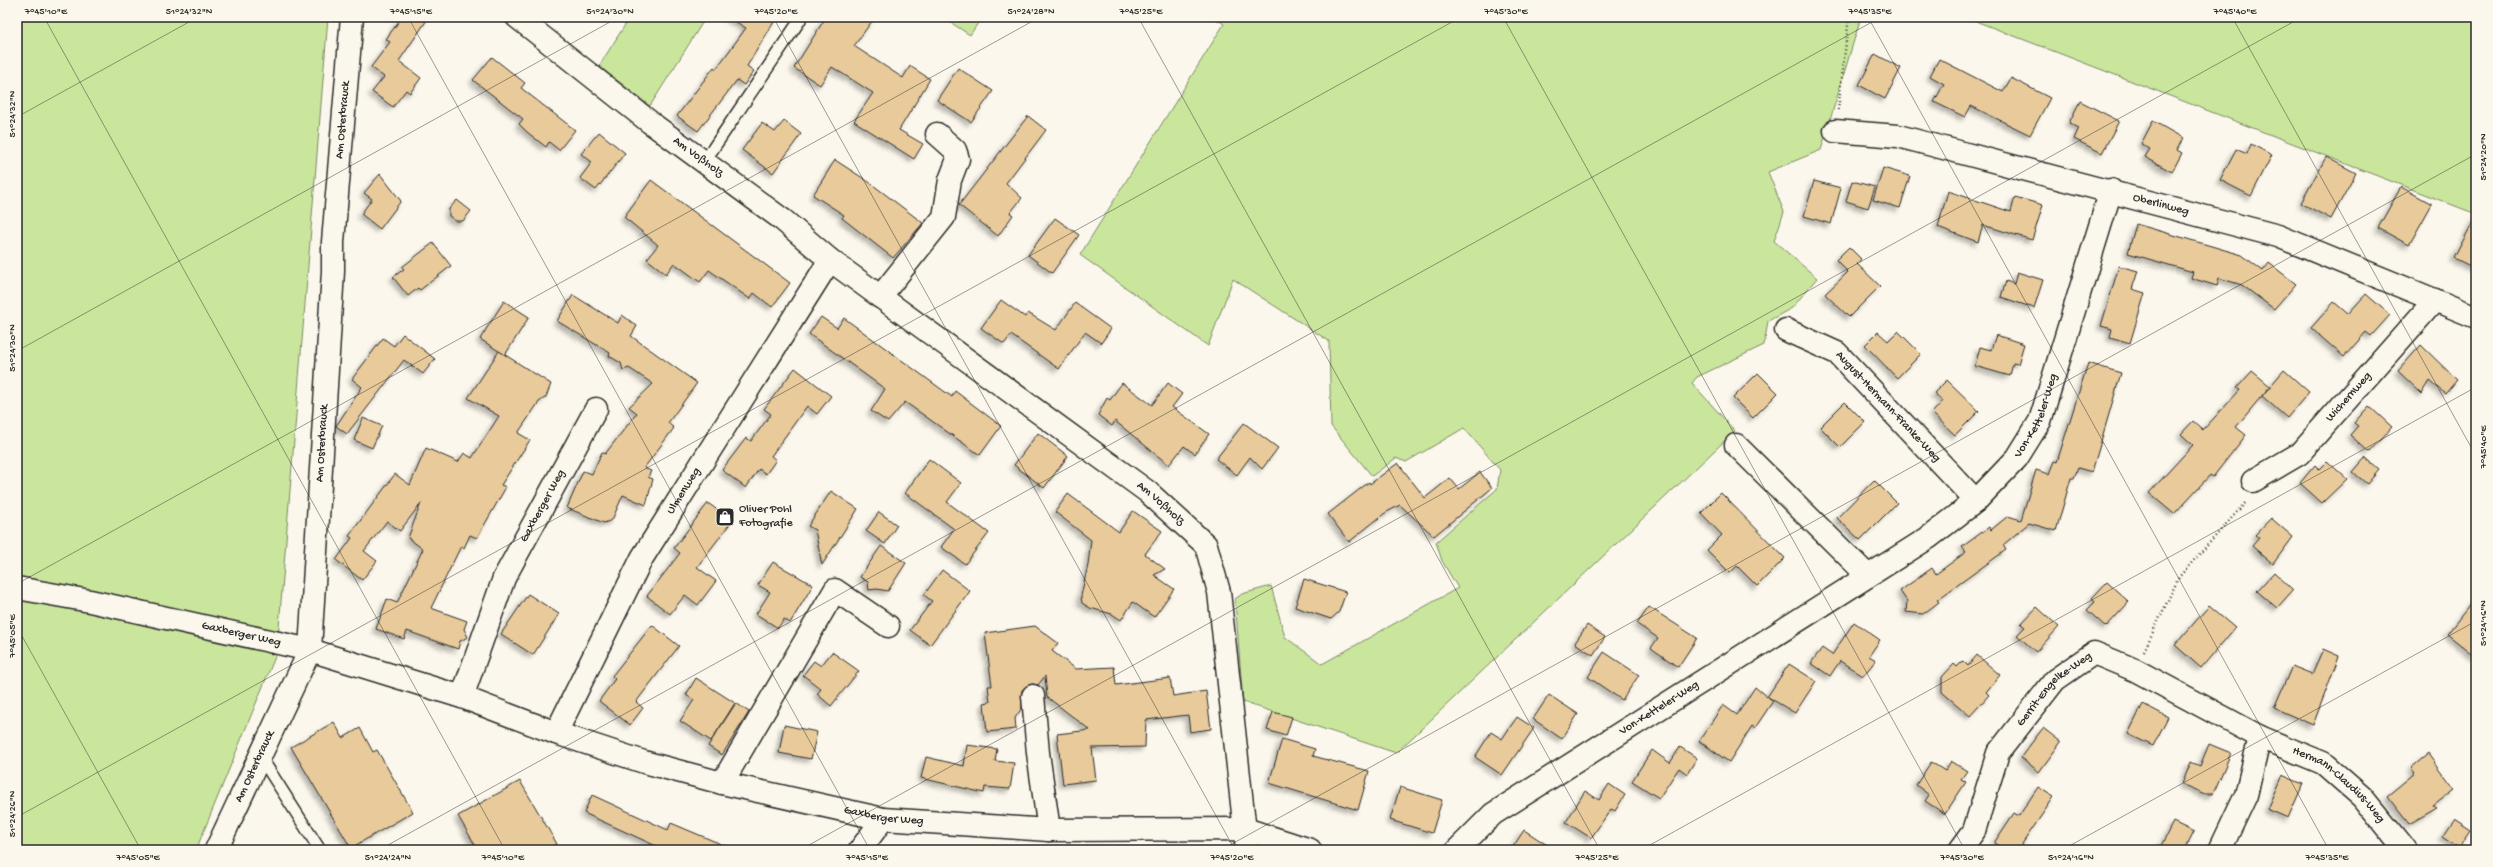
<svg xmlns="http://www.w3.org/2000/svg" width="2493" height="867" font-family="'Gochi Hand',sans-serif">
<defs>
<filter id="shadow"><feDropShadow dx="-3.5" dy="3.5" stdDeviation="2" flood-color="#0004"/></filter>
</defs>
<rect width="100%" height="100%" fill="#fbf7ec"/>
<filter id="ink" filterUnits="userSpaceOnUse"><feTurbulence type="fractalNoise" baseFrequency=".025" numOctaves="2"/><feDisplacementMap in="SourceGraphic" scale="8" xChannelSelector="R" yChannelSelector="G"/><feConvolveMatrix kernelMatrix="1 2 1 2 8 2 1 2 1" color-interpolation-filters="sRGB"/></filter>
<g filter="url(#ink)">
<g fill="#cae69d" stroke="#7a8864">
<polygon points="17,17 328,17 277,652 196,850 17,850"/>
<polygon points="630,17 706,17 650,106 599,66"/>
<polygon points="942,17 982,17 970,35"/>
<polygon points="1213,17 1861,17 1821,150 1768,172 1784,212 1774,241 1817,278 1792,308 1768,321 1764,345 1697,377 1692,383 1735,431 1396,753 1243,702 1235,599 1242,594 1271,586 1285,637 1322,664 1458,588 1442,561 1436,542 1497,489 1500,470 1464,428 1406,462 1396,458 1372,476 1331,426 1329,341 1233,279 1208,346 1080,255 1224,24"/>
<polygon points="1965,17 2476,17 2476,214"/>
</g>
<g fill="#e8ca9b" stroke="#2b2b2b" filter="url(#shadow)">
<polygon points="402,17 429,17 399,61 421,78 410,93 406,90 393,107 372,92 384,77 371,67 390,42 386,39"/>
<polygon points="728,17 777,17 747,66 754,71 744,85 737,80 698,131 677,116 714,67 716,69 746,28"/>
<polygon points="826,17 875,17 854,46 903,78 910,66 930,79 899,130 923,144 914,159 854,121 873,93 832,67 820,85 794,68"/>
<polygon points="1875,54 1901,68 1885,99 1859,85"/>
<polygon points="492,57 525,83 521,88 575,130 559,150 549,142 546,147 527,132 519,124 523,119 473,80"/>
<polygon points="1939,59 2003,92 2011,78 2050,98 2030,135 1971,106 1965,117 1934,102 1944,84 1930,76"/>
<polygon points="958,68 993,91 971,122 937,100"/>
<polygon points="2080,101 2119,121 2102,153 2074,139 2079,128 2069,123"/>
<polygon points="1028,116 1046,130 1006,183 1022,198 1010,213 1013,215 998,236 959,205"/>
<polygon points="784,121 801,134 773,173 742,150 762,123 775,132"/>
<polygon points="2153,121 2183,138 2177,150 2182,153 2172,172 2145,157 2150,149 2141,144"/>
<polygon points="599,132 625,153 596,190 580,178 592,162 581,154"/>
<polygon points="2251,144 2272,155 2251,196 2220,180 2236,149 2247,154"/>
<polygon points="2326,157 2356,173 2331,219 2301,203"/>
<polygon points="835,160 869,182 923,223 893,258 842,218 844,215 813,195"/>
<polygon points="1883,168 1910,176 1900,208 1873,200"/>
<polygon points="380,174 401,201 380,229 361,214 372,199 364,193"/>
<polygon points="651,180 790,283 772,307 754,293 750,299 709,270 700,282 674,263 666,274 647,259 658,245 624,217"/>
<polygon points="1814,181 1841,188 1831,224 1804,216"/>
<polygon points="1852,181 1875,187 1868,208 1846,201"/>
<polygon points="2401,187 2432,204 2409,245 2378,228"/>
<polygon points="1948,191 2011,212 2015,197 2043,205 2032,240 1983,225 1978,242 1938,227"/>
<polygon points="457,200 471,211 463,221 456,221 449,216 449,209"/>
<polygon points="2476,216 2476,269 2454,258"/>
<polygon points="1055,218 1079,235 1052,273 1028,255"/>
<polygon points="2136,224 2242,255 2263,271 2269,263 2296,284 2274,309 2242,285 2219,278 2217,286 2191,278 2193,272 2128,253"/>
<polygon points="433,243 451,266 420,290 418,288 408,296 393,277 404,269 402,267"/>
<polygon points="1849,247 1861,259 1857,264 1880,286 1849,317 1825,294 1848,272 1836,260"/>
<polygon points="2119,266 2138,271 2132,289 2145,293 2130,343 2110,337 2112,329 2101,326"/>
<polygon points="2017,272 2043,280 2034,308 2001,297 2006,281 2014,284"/>
<polygon points="2366,294 2390,315 2371,336 2366,332 2344,357 2311,328 2334,302 2348,314"/>
<polygon points="573,295 618,323 622,315 637,326 631,336 697,383 668,423 674,428 644,468 651,471 648,477 653,479 646,505 623,495 612,520 604,523 567,508 583,471 592,474 602,452 605,454 637,413 629,407 653,384 629,368 623,370 621,363 609,356 610,353 557,321"/>
<polygon points="1001,300 1025,317 1028,313 1056,330 1075,303 1111,329 1101,343 1085,332 1059,369 1011,335 1004,344 981,328"/>
<polygon points="504,301 529,317 505,355 480,339"/>
<polygon points="821,317 837,328 844,318 952,397 955,391 1001,426 980,455 905,402 888,422 871,411 885,389 809,334"/>
<polygon points="1898,331 1921,354 1897,378 1865,345 1878,332 1888,341"/>
<polygon points="403,334 435,359 423,374 404,360 347,434 336,426 362,387 352,379 383,338 394,346"/>
<polygon points="1996,335 2024,344 2018,364 2013,363 2010,376 1975,366 1980,347 1991,350"/>
<polygon points="2421,345 2457,380 2445,394 2430,381 2422,394 2398,371"/>
<polygon points="499,351 551,384 546,397 539,402 518,433 530,440 501,485 506,487 477,538 470,535 464,548 461,546 431,608 467,621 464,629 468,637 460,641 458,649 407,631 404,639 376,629 387,599 397,603 423,549 408,538 421,503 400,531 387,521 364,551 377,561 362,580 336,560 352,538 349,536 395,474 410,485 426,448 458,462 464,453 472,458 499,416 468,398"/>
<polygon points="2088,363 2121,373 2092,472 2078,468 2074,478 2071,478 2056,531 2029,523 2003,545 2006,550 1937,600 1939,602 1923,614 1906,612 1907,601 1900,591 1932,568 1936,574 1966,552 1962,547 1989,527 1991,530 2008,516 2021,520 2036,470 2049,474 2054,461 2057,462"/>
<polygon points="795,368 831,396 817,414 807,406 771,456 776,460 766,474 759,469 746,488 722,470 746,438 751,441 771,414 764,409"/>
<polygon points="2284,370 2309,392 2287,418 2262,396"/>
<polygon points="2252,371 2270,386 2236,427 2246,435 2213,477 2210,475 2174,514 2149,493 2193,445 2181,434 2193,421 2203,430 2240,390 2237,388"/>
<polygon points="1758,373 1778,393 1753,418 1733,398"/>
<polygon points="1947,380 1979,411 1955,435 1932,413 1943,401 1934,393"/>
<polygon points="1122,383 1152,405 1168,383 1182,394 1172,407 1209,434 1195,454 1184,446 1169,465 1115,421 1112,426 1098,415 1107,398 1110,400"/>
<polygon points="1845,402 1865,422 1840,447 1820,427"/>
<polygon points="2369,406 2392,427 2369,452 2350,435 2358,426 2354,423"/>
<polygon points="363,418 382,426 372,448 354,440"/>
<polygon points="1244,423 1278,448 1262,469 1250,457 1237,475 1216,459"/>
<polygon points="1038,433 1068,456 1044,488 1014,465"/>
<polygon points="2365,458 2379,470 2367,484 2353,472"/>
<polygon points="929,459 961,483 947,502 989,533 965,564 941,547 954,529 905,493"/>
<polygon points="2327,461 2347,479 2322,503 2300,483 2315,465 2319,469"/>
<polygon points="1398,463 1425,498 1450,478 1459,489 1480,472 1492,488 1434,536 1400,505 1385,513 1349,542 1328,514 1369,482 1370,484"/>
<polygon points="1874,480 1897,503 1860,540 1837,518"/>
<polygon points="831,491 858,509 822,565 815,530 808,526"/>
<polygon points="1721,493 1785,558 1757,586 1737,566 1730,573 1707,550 1722,535 1701,513"/>
<polygon points="1068,494 1119,532 1133,511 1162,531 1145,554 1165,569 1154,575 1174,589 1154,617 1133,602 1121,620 1112,614 1090,608 1082,603 1081,596 1088,565 1091,540 1055,512"/>
<polygon points="708,503 732,521 697,567 716,581 698,605 685,595 670,614 647,596 680,553 674,548"/>
<polygon points="879,512 897,525 885,544 866,531"/>
<polygon points="2271,518 2293,537 2273,564 2252,546 2259,538 2255,535"/>
<polygon points="881,546 906,563 888,591 877,589 869,590 868,582 860,577"/>
<polygon points="773,562 813,585 790,623 784,619 778,628 756,614 770,592 758,585"/>
<polygon points="942,570 970,591 930,645 910,630 932,601 924,595"/>
<polygon points="2274,572 2293,590 2277,608 2257,591"/>
<polygon points="1304,579 1346,592 1339,612 1331,619 1295,607"/>
<polygon points="2107,582 2129,602 2106,627 2087,610 2095,602 2092,598"/>
<polygon points="528,594 559,614 533,655 501,634"/>
<polygon points="2476,597 2476,657 2447,634"/>
<polygon points="2209,606 2235,628 2201,668 2175,645"/>
<polygon points="1649,607 1697,638 1678,667 1651,648 1658,638 1637,624"/>
<polygon points="2037,607 2059,627 2036,652 2017,635 2025,627 2021,624"/>
<polygon points="1854,622 1880,640 1869,656 1876,660 1863,676 1840,661 1830,676 1811,663 1822,648 1832,655"/>
<polygon points="652,625 679,646 636,702 643,708 630,725 599,701 615,679 612,676"/>
<polygon points="1587,625 1605,637 1593,655 1575,643"/>
<polygon points="1035,626 1058,643 1052,651 1076,669 1114,667 1116,685 1170,678 1173,696 1206,691 1211,729 1190,732 1188,715 1146,720 1145,747 1092,748 1096,780 1063,784 1057,734 1090,730 1047,697 1045,676 1038,685 1032,684 1022,690 1022,708 1015,718 1016,729 987,732 984,703 990,702 988,686 992,686 985,633"/>
<polygon points="2323,649 2339,656 2313,725 2274,708 2292,666 2312,674"/>
<polygon points="832,652 859,671 831,706 817,694 821,689 803,675 814,661 821,666"/>
<polygon points="1604,652 1639,675 1622,700 1588,677"/>
<polygon points="1977,655 2000,675 1986,692 1989,695 1970,716 1942,692 1942,677 1954,664 1957,667 1963,661 1968,666"/>
<polygon points="1789,664 1816,681 1795,713 1768,697 1773,701 1755,728 1752,726 1729,762 1699,741 1723,705 1737,715 1755,687 1767,697"/>
<polygon points="696,678 735,703 711,741 680,721 694,700 686,695"/>
<polygon points="1549,695 1578,714 1562,739 1533,719"/>
<polygon points="736,703 749,712 722,755 708,746"/>
<polygon points="2143,704 2168,717 2153,746 2128,734"/>
<polygon points="1273,712 1292,717 1286,736 1267,730"/>
<polygon points="1517,717 1534,728 1502,775 1475,757 1491,732 1502,739"/>
<polygon points="334,722 343,738 360,728 373,752 377,750 413,812 351,848 291,747"/>
<polygon points="784,725 817,732 811,759 779,753"/>
<polygon points="2043,728 2061,742 2039,772 2021,757"/>
<polygon points="1282,739 1315,749 1313,756 1369,771 1358,810 1269,783"/>
<polygon points="2209,744 2231,753 2213,794 2206,794 2182,784 2191,762 2200,766"/>
<polygon points="967,745 997,749 995,761 1014,763 1010,789 985,787 984,793 921,778 926,757 964,766"/>
<polygon points="1680,747 1697,758 1687,774 1679,768 1659,798 1632,781 1652,750 1670,763"/>
<polygon points="2428,754 2454,789 2433,805 2437,808 2409,824 2387,796 2415,773 2411,768"/>
<polygon points="1951,761 1967,771 1961,779 1966,782 1945,814 1925,801 1929,795 1916,785 1931,762 1945,771"/>
<polygon points="2282,775 2303,784 2288,818 2267,809"/>
<polygon points="520,781 557,844 546,850 478,850 458,816"/>
<polygon points="1609,784 1625,795 1615,811 1611,809 1591,838 1566,822 1585,791 1599,800"/>
<polygon points="1400,787 1442,800 1432,833 1390,820"/>
<polygon points="2038,787 2054,797 2018,850 2005,850 1994,843 2014,813 2019,816"/>
<polygon points="592,795 668,830 671,823 735,850 665,850 584,813"/>
<polygon points="2454,819 2471,830 2459,848 2442,837"/>
<polygon points="2173,822 2194,832 2185,850 2159,850"/>
<polygon points="1524,830 1555,850 1511,850"/>
</g>
<g fill="none" stroke-linecap="round" stroke-linejoin="round">
<g stroke="#2b2b2b" stroke-width="14">
<g id="lane">
<polyline points="704,162 800,20"/>
<polyline points="260,756 320,850"/>
</g>
</g>
<g stroke="#2b2b2b" stroke-width="25">
<g id="street">
<path id="s1" d="M 517,17 L 651,123 L 783,220 L 830,260 L 1148,492 L 1206,545 L 1219,592 L 1247,850"/>
<path id="s2" d="M 1835,131 L 1898,136 L 2278,236 L 2476,317"/>
<polyline points="880,297 944,217 950,180 958,159 955,150 937,134"/>
<path id="s3" d="M 1786,330 L 1837,353 L 1976,501"/>
<polyline points="1736,445 1868,576"/>
<path id="s4" d="M 2253,481 L 2299,454 L 2435,300"/>
<path id="s5" d="M 17,588 L 90,601 L 310,650 L 462,697 L 556,733 L 644,762 L 722,783 L 883,819 L 1049,830 L 1245,829 L 1310,850"/>
<polyline points="1033,696 1038,753 1049,830"/>
<path id="s6" d="M 462,697 L 504,578 L 596,409"/>
<path id="s7" d="M 556,733 L 642,558 L 830,260"/>
<polyline points="722,783 835,590 888,626"/>
<path id="s8" d="M 216,850 L 310,650 L 333,271 L 333,242 L 352,17"/>
<polyline points="860,850 883,819"/>
<path id="s9" d="M 1457,850 L 1493,814 L 1928,538 L 1976,501 L 2017,458 L 2040,421 L 2111,190"/>
<path id="s10" d="M 1960,850 L 1974,831 L 1998,753 L 2055,680 L 2094,653 L 2135,670 L 2260,737 L 2323,763 L 2362,797 L 2405,850"/>
<polyline points="2220,850 2246,795 2260,737"/>
</g>
</g>
<g stroke="#2b2b2b" stroke-width="2.5" stroke-dasharray="1 3" stroke-linecap="butt">
<polyline points="1838,110 1849,17"/>
<polyline points="2144,651 2179,577 2246,502"/>
</g>
<use href="#lane" stroke="#fbf7ec" stroke-width="11"/>
<use href="#street" stroke="#fbf7ec" stroke-width="22"/>
</g>
</g>
<path fill="none" stroke="#2b2b2b" stroke-width="1" stroke-opacity="0.45" d="M 44,17 L 505,850M 408,17 L 870,850M 773,17 L 1235,850M 1138,17 L 1600,850M 1503,17 L 1965,850M 1868,17 L 2329,850M 2232,17 L 2476,456M 17,117 L 198,17M 17,351 L 619,17M 17,584 L 1040,17M 17,627 L 141,850M 17,817 L 1461,17M 379,850 L 1881,17M 800,850 L 2302,17M 1221,850 L 2476,154M 1641,850 L 2476,387M 2062,850 L 2476,621"/>
<defs>
<g id="shop-square" transform="scale(1)"><rect x="-9" y="-9" width="18" height="18" rx="4" fill="#2b2b2b" stroke="#fbf7ec"/><path d="M-5-2.5h2.3a2.7 3.5 0 0 1 5.4 0H5L5.5 6h-11ZM-1.5-2.5h3a1.5 2.3 0 0 0-3 0Z" fill="#fff"/></g>
</defs>
<g fill-rule="evenodd">
<use href="#shop-square" x="725" y="517"/>
</g>
<g text-anchor="middle" dominant-baseline="central" stroke-width="3" stroke-linejoin="round" paint-order="stroke">
<g font-size="12" fill="#2b2b2b" stroke="#fbf7ec">
<text stroke="none"><textPath href="#s8" startOffset="752">Am Osterbrauck</textPath></text>
<text stroke="none"><textPath href="#s1" startOffset="229">Am Voßholz</textPath></text>
<text stroke="none"><textPath href="#s2" startOffset="335">Oberlinweg</textPath></text>
<text stroke="none"><textPath href="#s4" startOffset="129">Wichernweg</textPath></text>
<text stroke="none"><textPath href="#s3" startOffset="130">August-Hermann-Franke-Weg</textPath></text>
<text stroke="none"><textPath href="#s9" startOffset="733">Von-Ketteler-Weg</textPath></text>
<text stroke="none"><textPath href="#s8" startOffset="428">Am Osterbrauck</textPath></text>
<text stroke="none"><textPath href="#s7" startOffset="274">Ulmenweg</textPath></text>
<text stroke="none"><textPath href="#s1" startOffset="807">Am Voßholz</textPath></text>
<text stroke="none"><textPath href="#s6" startOffset="208">Gaxberger Weg</textPath></text>
<text stroke="none"><textPath href="#s5" startOffset="229">Gaxberger Weg</textPath></text>
<text stroke="none"><textPath href="#s10" startOffset="191">Gerrit-Engelke-Weg</textPath></text>
<text stroke="none"><textPath href="#s9" startOffset="248">Von-Ketteler-Weg</textPath></text>
<text stroke="none"><textPath href="#s8" startOffset="92">Am Osterbrauck</textPath></text>
<text stroke="none"><textPath href="#s10" startOffset="525">Hermann-Claudius-Weg</textPath></text>
<text stroke="none"><textPath href="#s5" startOffset="898">Gaxberger Weg</textPath></text>
</g>
<g font-size="12" fill="#2b2b2b" stroke="#fbf7ec" text-anchor="start">
<text x="739" y="510">Oliver Pohl<tspan x="739" dy="14">Fotografie</tspan></text>
</g>
</g>
<rect width="2493" height="867" fill="none" stroke="#fbf7ec" stroke-width="44"/>
<rect x="22" y="22" width="2449" height="823" fill="none" stroke="#2b2b2b" stroke-width="1.5"/>
<g font-size="10" text-anchor="middle" fill="#2b2b2b">
<text x="46" y="14">7°45'10"E</text>
<text x="189" y="14">51°24'32"N</text>
<text x="411" y="14">7°45'15"E</text>
<text x="610" y="14">51°24'30"N</text>
<text x="776" y="14">7°45'20"E</text>
<text x="1031" y="14">51°24'28"N</text>
<text x="1141" y="14">7°45'25"E</text>
<text x="1506" y="14">7°45'30"E</text>
<text x="1870" y="14">7°45'35"E</text>
<text x="2235" y="14">7°45'40"E</text>
<text transform="translate(11 114) rotate(-90)" y="4">51°24'32"N</text>
<text transform="translate(2482 157) rotate(-90)" y="4">51°24'20"N</text>
<text transform="translate(11 348) rotate(-90)" y="4">51°24'30"N</text>
<text transform="translate(2482 447) rotate(-90)" y="4">7°45'40"E</text>
<text transform="translate(2482 623) rotate(-90)" y="4">51°24'16"N</text>
<text transform="translate(11 636) rotate(-90)" y="4">7°45'05"E</text>
<text transform="translate(11 814) rotate(-90)" y="4">51°24'26"N</text>
<text x="138" y="860">7°45'05"E</text>
<text x="388" y="860">51°24'24"N</text>
<text x="503" y="860">7°45'10"E</text>
<text x="867" y="860">7°45'15"E</text>
<text x="1232" y="860">7°45'20"E</text>
<text x="1597" y="860">7°45'25"E</text>
<text x="1962" y="860">7°45'30"E</text>
<text x="2071" y="860">51°24'16"N</text>
<text x="2327" y="860">7°45'35"E</text>
</g>
</svg>
